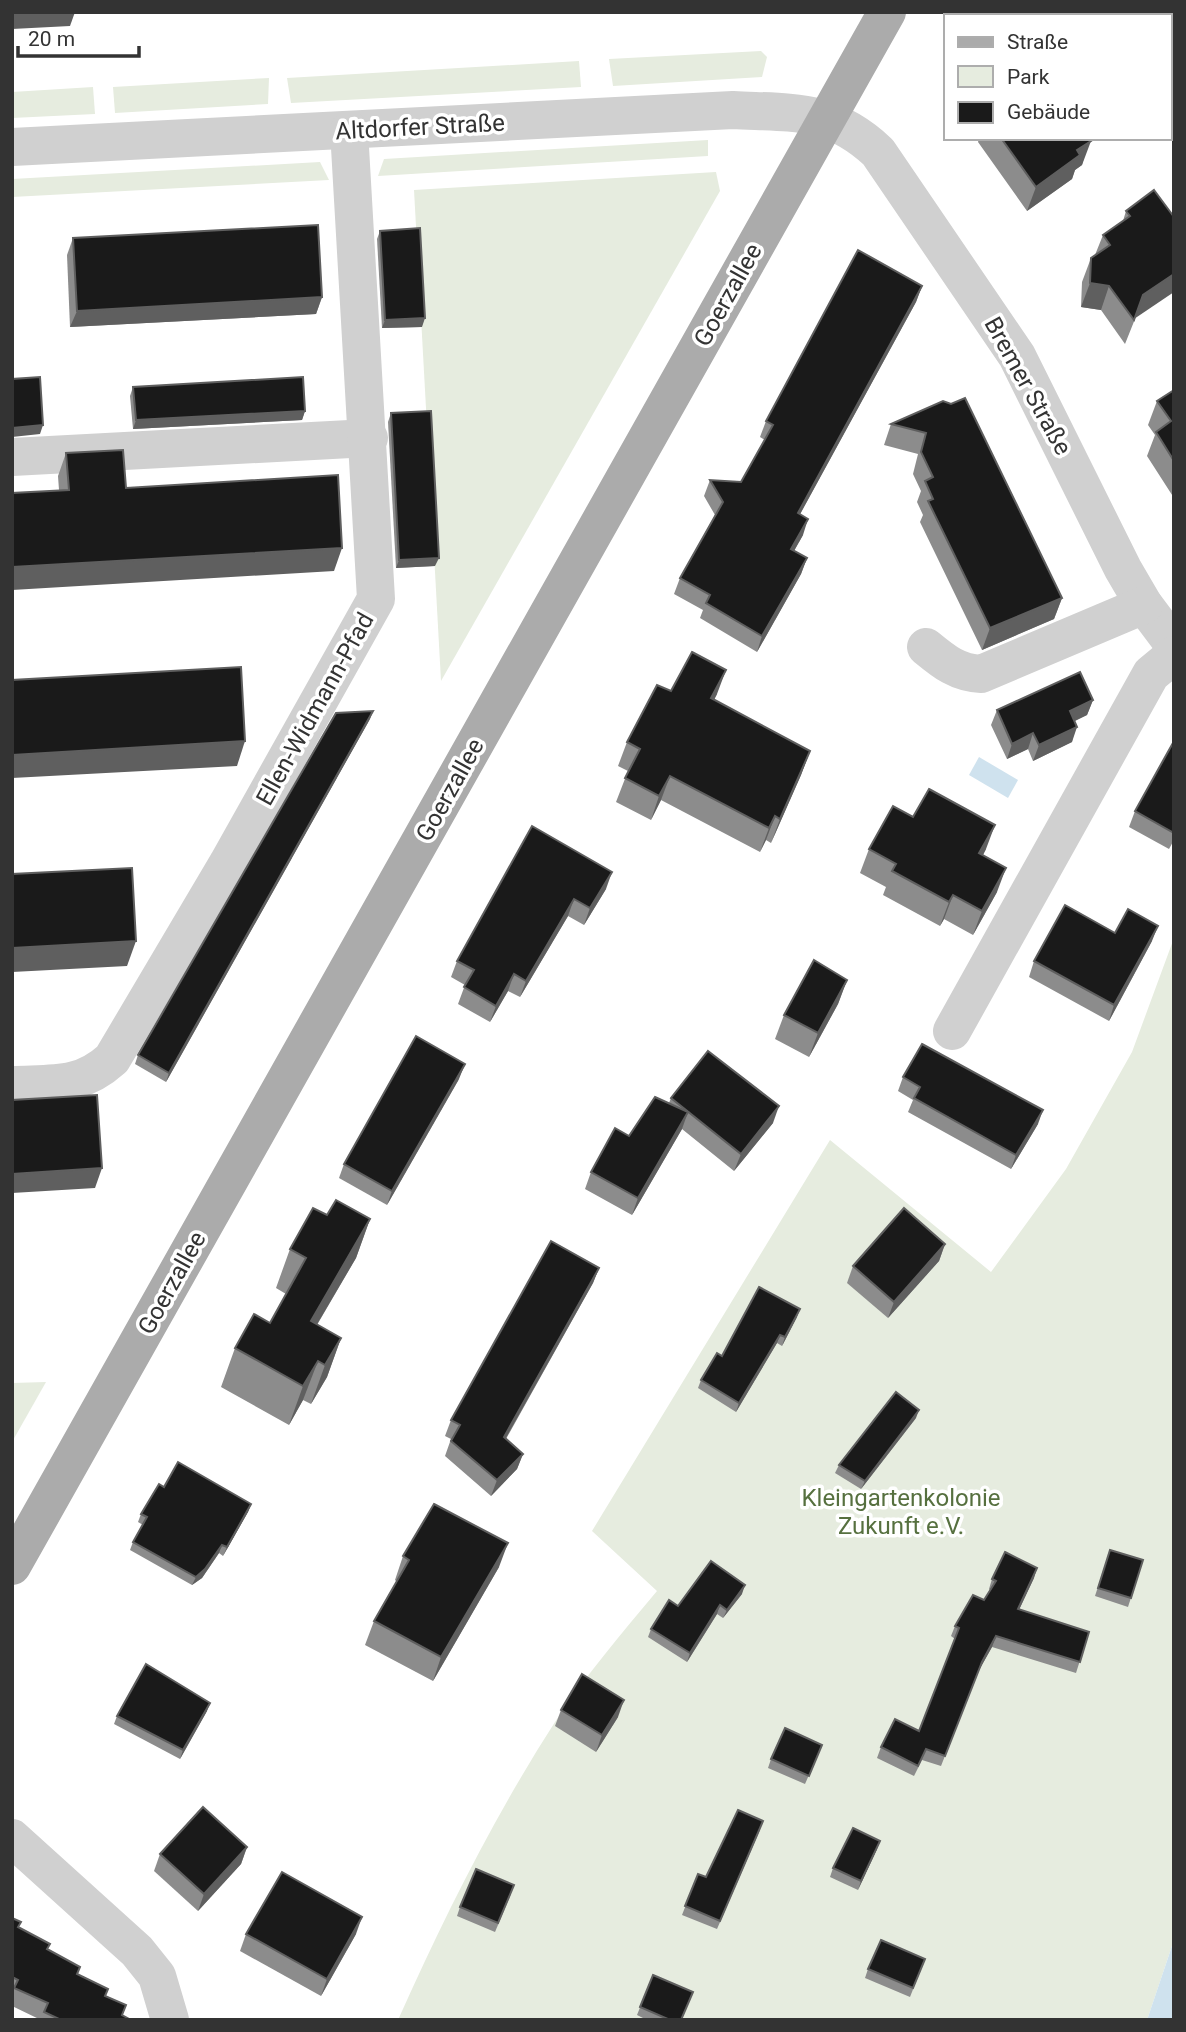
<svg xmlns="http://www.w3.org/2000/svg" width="1186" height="2032" font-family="Roboto,sans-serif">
<rect width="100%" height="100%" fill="#fff"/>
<g fill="#e6ecdf">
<polygon points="761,51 767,57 762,77 613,86 609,59"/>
<polygon points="579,61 581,87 291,103 287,78"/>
<polygon points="269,78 268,104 115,113 113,87"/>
<polygon points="93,87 95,114 12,118 12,92"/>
<polygon points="708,140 708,156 378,176 384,159"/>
<polygon points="320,162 329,180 12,197 12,179"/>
<polygon points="716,172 720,191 441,681 414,190"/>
<path d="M 1174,938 L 1174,1940 L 1147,2020 L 398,2020 C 444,1917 494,1817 555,1722 C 586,1675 622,1633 657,1591 L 592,1531 L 830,1140 L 991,1272 L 1066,1169 L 1132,1052 Z"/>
<polygon points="46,1382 12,1442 12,1383"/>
</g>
<g fill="#cfe2ee">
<polygon points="979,757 1018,780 1008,798 969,775"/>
<polygon points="1174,1940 1174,2020 1147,2020"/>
</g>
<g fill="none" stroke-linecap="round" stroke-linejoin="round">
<g stroke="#d0d0d0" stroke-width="38">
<path d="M 12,147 L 733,110 C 793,113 831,108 878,152 L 1017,356 L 1123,569 L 1144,605 L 1174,645"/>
<polyline points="12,457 369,438"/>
<path d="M 926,647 C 943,661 957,673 981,674 L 1144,605"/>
<polyline points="952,1031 1151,674 1174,655"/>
<path d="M 12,1085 C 53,1083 80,1088 112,1059 L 228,863 L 376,599 L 349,130"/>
<polyline points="12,1838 137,1951 157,1976 170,2020"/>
</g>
<polyline stroke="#ababab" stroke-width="38" points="12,1566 887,12"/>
</g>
<g fill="#8c8c8c">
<polygon points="979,138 1089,138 1082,165 1075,170 1072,179 1027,211 978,142"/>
<polygon points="1154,190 1135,319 1125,344 1101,310 1081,307 1082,282 1091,258 1095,255 1103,235 1123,221 1126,211"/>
<polygon points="380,231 422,327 382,328 377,239"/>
<polygon points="73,238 322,297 316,314 70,327 67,255"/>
<polygon points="922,286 916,302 800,514 803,535 794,551 807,558 801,574 757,652 700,618 703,610 674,594 680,578 715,515 704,496 710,480 741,482 765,440 760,437 766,421"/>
<polygon points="133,387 305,411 302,420 133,429 130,396"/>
<polygon points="1174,390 1174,498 1147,456 1155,435 1148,425 1157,401"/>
<polygon points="943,401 1062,598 1054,619 982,650 920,522 923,515 917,502 921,491 913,474 918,454 884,445 891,424"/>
<polygon points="391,413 435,566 396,568 388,422"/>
<polygon points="66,453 126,488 334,571 59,490 58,476"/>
<polygon points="671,691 717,694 714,700 810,751 801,775 771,843 766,840 760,852 661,800 651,820 616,802 628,771 618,766 627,742"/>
<polygon points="1093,700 1087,715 1075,721 1072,742 1033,761 1028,749 1007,759 991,725 997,710"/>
<polygon points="370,719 166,1082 135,1064 138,1055"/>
<polygon points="1174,741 1174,840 1169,849 1129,827 1135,811"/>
<polygon points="913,817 986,849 983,855 997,892 973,935 944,919 940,926 883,895 886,887 860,873 869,849"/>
<polygon points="532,826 606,889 584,925 568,916 520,997 508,991 490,1022 458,1004 465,985 451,977 457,961"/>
<polygon points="1115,933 1152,941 1109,1021 1029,977 1034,961"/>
<polygon points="847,980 838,1004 809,1057 775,1039 784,1015"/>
<polygon points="903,1077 1038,1124 1011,1169 908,1112 913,1100 898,1091"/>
<polygon points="459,1079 387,1205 339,1178 344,1164"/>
<polygon points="671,1098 773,1123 734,1171 682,1129 632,1215 585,1189 591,1172 629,1136 669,1103"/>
<polygon points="327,1215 370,1219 356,1258 317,1325 341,1338 327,1377 311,1404 303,1400 289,1425 221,1387 235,1348 270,1323 286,1294 276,1288 290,1249"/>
<polygon points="945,1244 939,1261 888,1318 847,1283 853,1266"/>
<polygon points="599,1268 593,1283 506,1439 523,1454 517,1469 491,1496 445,1456 451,1439 445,1436 451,1420"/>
<polygon points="797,1317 782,1346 777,1343 736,1412 698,1388 701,1380 722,1356"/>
<polygon points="916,1418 861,1489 835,1473 839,1465"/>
<polygon points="164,1487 251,1504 248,1512 223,1556 219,1553 202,1578 192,1585 130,1550 133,1542 143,1525 138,1522 141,1514"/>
<polygon points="1110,1550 1143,1560 1128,1607 1095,1596"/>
<polygon points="403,1556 499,1567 433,1681 365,1645 374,1621 397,1582 395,1580"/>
<polygon points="1034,1578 1019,1610 1089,1632 1076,1673 992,1647 978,1672 941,1766 922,1760 914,1776 877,1758 881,1747 919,1731 955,1639 951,1636 955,1626 984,1600 990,1590 989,1589 992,1579"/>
<polygon points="742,1594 723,1618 717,1614 687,1662 648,1637 651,1629 678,1606"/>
<polygon points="561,1710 618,1717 596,1752 555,1726"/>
<polygon points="207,1711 180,1759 114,1724 117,1716"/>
<polygon points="822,1745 805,1784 768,1768 771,1759"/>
<polygon points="760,1830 717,1929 682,1915 698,1874 706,1877"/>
<polygon points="247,1847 241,1864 198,1911 154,1871 160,1854"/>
<polygon points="877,1849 858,1890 830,1877 833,1868"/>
<polygon points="511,1894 495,1932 457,1916 460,1907"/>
<polygon points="12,1918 19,1928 106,1996 126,2005 122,2016 131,2020 41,2020 12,2006"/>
<polygon points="246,1934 356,1934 321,1996 240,1951"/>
<polygon points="925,1959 910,1997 865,1978 868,1969"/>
<polygon points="653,1975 681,2020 647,2020 637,2015"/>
</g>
<g fill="#5f5f5f">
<polygon points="12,12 75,12 70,26 12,29"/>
<polygon points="1091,141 1082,165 1075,170 1072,179 1027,211 1036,187 1077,150"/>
<polygon points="1174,274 1174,292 1134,319 1143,295"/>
<polygon points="1090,283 1109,286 1101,310 1081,307"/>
<polygon points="922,286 916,302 792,529 798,513"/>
<polygon points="322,297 316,314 70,327 77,311"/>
<polygon points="425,318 422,327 382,328 385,320"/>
<polygon points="305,411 302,420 133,429 136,420"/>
<polygon points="43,425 40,434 12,437 12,428"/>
<polygon points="808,519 803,535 786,565 791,549"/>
<polygon points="342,548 334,571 12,590 12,567"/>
<polygon points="439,558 435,566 396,568 399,560"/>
<polygon points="807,558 801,574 757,652 762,636"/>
<polygon points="1062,598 1054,619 982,650 990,628"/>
<polygon points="726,670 717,694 702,723 711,698"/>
<polygon points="1093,700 1087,715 1064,726 1070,711"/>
<polygon points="373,711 370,719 166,1082 169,1073"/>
<polygon points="1077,727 1072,742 1033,761 1039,745"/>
<polygon points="1033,733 1028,749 1007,759 1012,744"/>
<polygon points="245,741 237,766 12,778 12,755"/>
<polygon points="810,751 801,775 771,843 780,819"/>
<polygon points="670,776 661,800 651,820 659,796"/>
<polygon points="775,816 766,840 760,852 769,828"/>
<polygon points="995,825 986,849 971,878 979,853"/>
<polygon points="1006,868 997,892 973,935 982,911"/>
<polygon points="612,872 606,889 584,925 590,908"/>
<polygon points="953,895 944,919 940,926 949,902"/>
<polygon points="574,899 568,916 520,997 526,981"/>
<polygon points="1158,926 1152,941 1109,1021 1114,1005"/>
<polygon points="136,941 127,966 12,972 12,948"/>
<polygon points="514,974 508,991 490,1022 496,1006"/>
<polygon points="847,980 838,1004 809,1057 818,1033"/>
<polygon points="465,1064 459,1079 387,1205 392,1191"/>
<polygon points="779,1106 773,1123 734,1171 741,1154"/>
<polygon points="1043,1110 1038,1124 1011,1169 1016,1155"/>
<polygon points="688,1112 682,1129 632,1215 638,1198"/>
<polygon points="102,1168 95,1188 12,1193 12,1174"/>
<polygon points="370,1219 356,1258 296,1360 311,1321"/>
<polygon points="945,1244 939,1261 888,1318 894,1302"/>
<polygon points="599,1268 593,1283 498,1452 504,1437"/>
<polygon points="800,1309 797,1317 782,1346 785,1337"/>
<polygon points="780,1335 777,1343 736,1412 739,1403"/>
<polygon points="341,1338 327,1377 311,1404 325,1365"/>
<polygon points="318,1361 303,1400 289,1425 303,1386"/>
<polygon points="919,1410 916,1418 861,1489 865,1481"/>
<polygon points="523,1454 517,1469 491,1496 497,1480"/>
<polygon points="251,1504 248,1512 223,1556 227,1547"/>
<polygon points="508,1543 499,1567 433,1681 441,1657"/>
<polygon points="222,1545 219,1553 202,1578 192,1585 196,1577"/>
<polygon points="1037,1568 1034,1578 1014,1620 1018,1609"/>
<polygon points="745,1585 742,1594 723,1618 727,1610"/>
<polygon points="720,1605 717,1614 687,1662 690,1653"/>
<polygon points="996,1636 992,1647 978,1672 941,1766 982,1662"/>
<polygon points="624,1700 618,1717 596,1752 602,1735"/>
<polygon points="210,1703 207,1711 180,1759 183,1750"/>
<polygon points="880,1841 877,1849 858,1890 861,1881"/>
<polygon points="247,1847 241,1864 198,1911 204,1894"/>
<polygon points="362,1917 356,1934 321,1996 327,1979"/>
</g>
<g fill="#1a1a1a" stroke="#5f5f5f" stroke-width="2">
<polygon points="1007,12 1030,12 1036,16 1005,16"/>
<polygon points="1001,138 1089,138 1091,141 1077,150 1080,155 1036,187"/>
<polygon points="1154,190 1174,217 1174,274 1143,295 1134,320 1109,286 1090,283 1091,258 1110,245 1103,235 1130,216 1126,211"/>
<polygon points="318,225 322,297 77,311 73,238"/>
<polygon points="420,228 425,318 385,320 380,231"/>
<polygon points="858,250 922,286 798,513 808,519 791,549 807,558 762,636 706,603 710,595 680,578 723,502 710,480 741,482 773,425 766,421"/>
<polygon points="40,377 43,425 12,428 12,379"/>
<polygon points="303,377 305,411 136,420 133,387"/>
<polygon points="1174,390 1174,461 1156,432 1171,421 1157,401"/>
<polygon points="965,398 1062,598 990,628 928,501 933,499 925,481 933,477 921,452 926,433 891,424 943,401 951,404"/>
<polygon points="431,411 439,558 399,560 391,413"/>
<polygon points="123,450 126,488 338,475 342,548 12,567 12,493 69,490 66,453"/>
<polygon points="692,652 726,670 711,698 810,751 780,819 775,816 769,828 670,776 659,796 625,778 640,749 627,742 657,685 671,691"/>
<polygon points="241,667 245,741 12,755 12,680"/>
<polygon points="1080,672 1093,700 1070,711 1077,727 1039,745 1033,733 1012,744 997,710"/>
<polygon points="373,711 169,1073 138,1055 336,713"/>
<polygon points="1174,741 1174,833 1135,811"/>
<polygon points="929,789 995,825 979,853 1006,868 982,911 953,895 949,902 892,871 896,864 869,849 893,806 913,817"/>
<polygon points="532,826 612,872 590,908 574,899 526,981 514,974 496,1006 464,987 474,970 457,961"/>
<polygon points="132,868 136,941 12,948 12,874"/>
<polygon points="1065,905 1115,933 1128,909 1158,926 1114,1005 1034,961"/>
<polygon points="814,960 847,980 818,1033 784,1015"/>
<polygon points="416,1036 465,1064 392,1191 344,1164"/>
<polygon points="922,1044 1043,1110 1016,1155 914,1098 920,1087 903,1077"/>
<polygon points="708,1051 779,1106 741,1154 671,1098"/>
<polygon points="97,1095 102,1168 12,1174 12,1100"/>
<polygon points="655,1097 688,1112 638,1198 591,1172 615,1128 629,1136"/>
<polygon points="336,1200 370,1219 311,1321 341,1338 325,1365 318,1361 303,1386 235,1348 254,1314 270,1323 306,1258 290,1249 313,1208 327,1215"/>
<polygon points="904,1208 945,1244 894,1302 853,1266"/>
<polygon points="551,1241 599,1268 504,1437 523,1454 497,1480 451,1441 460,1425 451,1420"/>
<polygon points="759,1287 800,1309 785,1337 780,1335 739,1403 701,1380 717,1353 722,1356"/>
<polygon points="896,1392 919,1410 865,1481 839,1465"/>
<polygon points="178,1462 251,1504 227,1547 222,1545 205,1569 196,1577 133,1542 147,1517 141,1514 159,1484 164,1487"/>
<polygon points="434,1504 508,1543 441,1657 374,1621 409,1560 403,1556"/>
<polygon points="1110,1550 1143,1560 1131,1598 1098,1588"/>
<polygon points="1005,1552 1037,1568 1018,1609 1089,1632 1080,1662 996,1636 982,1662 945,1756 926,1749 918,1766 881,1747 895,1719 919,1731 959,1628 955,1626 973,1595 984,1600 996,1581 992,1579"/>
<polygon points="711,1561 745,1585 727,1610 720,1605 690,1653 651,1629 669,1600 678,1606"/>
<polygon points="146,1664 210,1703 183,1750 117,1716"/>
<polygon points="582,1674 624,1700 602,1735 561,1710"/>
<polygon points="785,1728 822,1745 809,1776 771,1759"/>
<polygon points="203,1807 247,1847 204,1894 160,1854"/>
<polygon points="738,1810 763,1821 720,1921 685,1906 698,1874 706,1877"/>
<polygon points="853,1828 880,1841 861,1881 833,1868"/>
<polygon points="476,1869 514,1885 498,1923 460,1907"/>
<polygon points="282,1872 362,1917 327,1979 246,1934"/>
<polygon points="12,1918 21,1922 18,1927 50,1944 47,1949 80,1967 77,1974 108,1989 105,1996 126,2005 122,2015 131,2020 61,2020 44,2012 48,2003 14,1988 18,1980 12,1977"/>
<polygon points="881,1940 925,1959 913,1988 868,1969"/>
<polygon points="653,1975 693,1992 681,2020 670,2020 640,2007"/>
</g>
<g text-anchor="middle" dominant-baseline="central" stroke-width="7" stroke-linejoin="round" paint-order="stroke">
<g font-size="24" fill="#333" stroke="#fff">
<text transform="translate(420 127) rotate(-3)">Altdorfer Straße</text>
<text transform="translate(728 295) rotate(-61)">Goerzallee</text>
<text transform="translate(1028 386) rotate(61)">Bremer Straße</text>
<text transform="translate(315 709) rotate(-61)">Ellen-Widmann-Pfad</text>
<text transform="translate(450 790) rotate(-61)">Goerzallee</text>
<text transform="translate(172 1283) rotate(-61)">Goerzallee</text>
</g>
<g font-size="24" fill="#56703f" stroke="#fff">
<text x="901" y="1498">Kleingartenkolonie<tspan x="901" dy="28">Zukunft e.V.</tspan></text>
</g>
</g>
<rect width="1186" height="2032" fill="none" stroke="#333333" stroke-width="28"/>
<rect x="944" y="14" width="228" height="126" fill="#ffffff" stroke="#adadad" stroke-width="2"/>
<rect x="958" y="37" width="35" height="10" fill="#ababab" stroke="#adadad" stroke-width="2"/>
<text x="1007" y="49" font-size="21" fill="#333333">Straße</text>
<rect x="958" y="66" width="35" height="21" fill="#e6ecdf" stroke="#adadad" stroke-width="2"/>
<text x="1007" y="84" font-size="21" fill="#333333">Park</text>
<rect x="958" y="102" width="35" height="21" fill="#1a1a1a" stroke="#adadad" stroke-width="2"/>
<text x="1007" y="119" font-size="21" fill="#333333">Gebäude</text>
<path d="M18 46v10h121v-10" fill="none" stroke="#333333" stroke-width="3.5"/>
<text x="28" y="46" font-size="21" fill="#333333" stroke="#ffffff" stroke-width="5" paint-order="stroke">20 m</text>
</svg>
